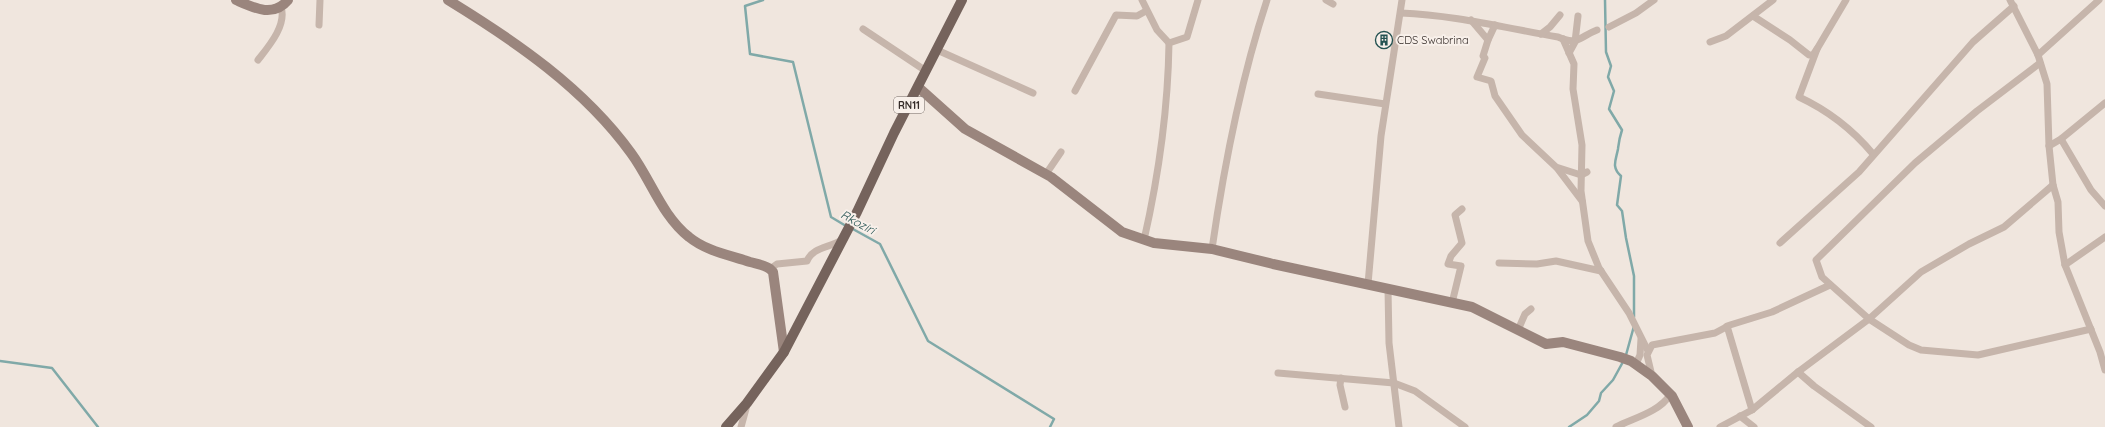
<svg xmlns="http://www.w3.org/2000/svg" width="2105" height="427" font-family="Quicksand,sans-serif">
<rect width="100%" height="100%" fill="#f0e6de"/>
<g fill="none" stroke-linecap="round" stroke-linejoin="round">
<g stroke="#80a9a8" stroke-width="2.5">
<polyline points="763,0 745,6 750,54 793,62 831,217 846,226"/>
<path d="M 1605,0 L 1606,52 L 1611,66 L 1608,77 L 1614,91 L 1609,109 L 1622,130 C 1619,139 1619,140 1618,149 C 1616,160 1611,167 1621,176 L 1617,205 L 1622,211 L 1626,238 L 1634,276 L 1634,317"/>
<polyline points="851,228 880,244 928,341 1054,419 1050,427"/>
<polyline points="1626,355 1634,326"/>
<polyline points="0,361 52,368 98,427"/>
<polyline points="1569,427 1587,415 1599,401 1601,393 1613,380 1624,360"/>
</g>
<g stroke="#c6b5ab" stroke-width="7">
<polyline points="1142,0 1157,30 1169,43"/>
<polyline points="1326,0 1333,4"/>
<polyline points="2010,0 2038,55 2047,84 2049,146 2053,185 2058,202 2059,232 2065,265 2100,352 2105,370"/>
<path d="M 1401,13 C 1454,15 1505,28 1558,37 C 1578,46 1579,37 1597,30"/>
<polyline points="1753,16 1790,40 1809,55 1813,55 1817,49 1846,0"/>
<polyline points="1471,20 1488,40 1483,56 1485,58 1477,77 1491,81 1495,96 1522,135 1556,167 1581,175 1587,172"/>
<polyline points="319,25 320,0"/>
<polyline points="1609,27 1636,13 1654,0"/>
<polyline points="863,29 926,71"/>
<polyline points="1541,34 1550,27 1560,15"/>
<polyline points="1563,39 1574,64 1573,89 1582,145 1581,191 1588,241 1599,268 1629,313 1648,351"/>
<polyline points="1488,40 1495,25"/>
<polyline points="1710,42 1726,36 1773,0"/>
<path d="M 1817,49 L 1799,97 C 1827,110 1853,130 1873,154"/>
<polyline points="937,50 1033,93"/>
<polyline points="1569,53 1575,42 1578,16"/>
<polyline points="2038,55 2099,0"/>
<path d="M 258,60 C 269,46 287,25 281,7"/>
<polyline points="2040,63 1977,111 1915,163 1816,260 1822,277 1869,319 1909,345 1921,350 1978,355 2091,329"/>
<polyline points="1075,91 1116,15 1137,16 1146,11"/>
<polyline points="1318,94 1385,104"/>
<polyline points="2061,139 2091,190 2105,206"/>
<polyline points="2049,146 2061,139 2105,103"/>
<polyline points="1557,168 1582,201"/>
<polyline points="1046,174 1061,152"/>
<path d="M 1144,240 C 1159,174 1168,111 1169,43 L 1187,37 L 1198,0"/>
<polyline points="1780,243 1859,172 1973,42 2014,6"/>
<path d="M 1212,249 C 1224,166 1241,79 1267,0"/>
<polyline points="1499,263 1537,264 1556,261 1601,271"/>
<polyline points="2065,265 2105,237"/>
<path d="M 770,269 L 777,264 L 807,261 C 813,247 829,248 842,240"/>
<polyline points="1368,284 1381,136 1402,0"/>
<polyline points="1388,289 1389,343 1399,427"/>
<polyline points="1452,303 1461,266 1448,264 1451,256 1462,243 1455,215 1462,209"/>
<polyline points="1727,326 1752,410"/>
<polyline points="1518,330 1525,314 1531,309"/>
<polyline points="1636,364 1640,355 1641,339"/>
<polyline points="1798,372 1814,386 1871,427"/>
<polyline points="1278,373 1394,383 1415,391 1465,427"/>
<polyline points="1652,376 1647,355 1652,345 1715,333 1730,325 1772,312 1830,285"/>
<polyline points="1341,378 1340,385 1345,407"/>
<polyline points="1740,416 1754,427"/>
<polyline points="741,427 747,405"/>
<path d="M 1616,427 C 1634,418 1659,412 1670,395"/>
<polyline points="1720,427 1752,410 1798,372 1869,319 1921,272 1969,244 2004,227 2053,185"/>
</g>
<g stroke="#9a857d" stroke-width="10">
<path d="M 236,0 C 254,8 273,18 288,0"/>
<path d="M 448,0 C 515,41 584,88 631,153 C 651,180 662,216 689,237 C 706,251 729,255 750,262 C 757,264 765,265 770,269 L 773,272 L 784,352"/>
<polyline points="918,87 965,129 1051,177 1122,232 1154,243 1212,249 1273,264 1472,307 1546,344 1563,342 1620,357 1631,361 1652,376 1672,396 1688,427"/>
</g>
<polyline stroke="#75635c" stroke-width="10" points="726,427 747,403 784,352 857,212 894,133 962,0"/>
</g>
<defs>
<g id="building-ring" transform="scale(0.9)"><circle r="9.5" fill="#f8f0ea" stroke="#245251" stroke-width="1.5"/><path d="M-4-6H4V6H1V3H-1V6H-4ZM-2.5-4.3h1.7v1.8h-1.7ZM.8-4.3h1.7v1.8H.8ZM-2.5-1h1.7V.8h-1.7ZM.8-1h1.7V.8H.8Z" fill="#245251"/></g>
</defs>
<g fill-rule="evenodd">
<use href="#building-ring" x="1384" y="40"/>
</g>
<g text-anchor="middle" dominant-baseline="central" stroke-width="4" stroke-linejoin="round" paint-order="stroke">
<rect fill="#f8f0ea" stroke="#706763" stroke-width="1" x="894" y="97" width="30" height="16" rx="3"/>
<g font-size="10" font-weight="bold" fill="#352c29">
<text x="909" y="105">RN11</text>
</g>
<g font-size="11" fill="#352c29" stroke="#f8f0ea" text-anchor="start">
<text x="1397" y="40">CDS Swabrina</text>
</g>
<g font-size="12" font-style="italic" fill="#245251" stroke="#f8f0ea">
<text transform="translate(858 222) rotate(29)">Rkoziri</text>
</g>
</g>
</svg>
